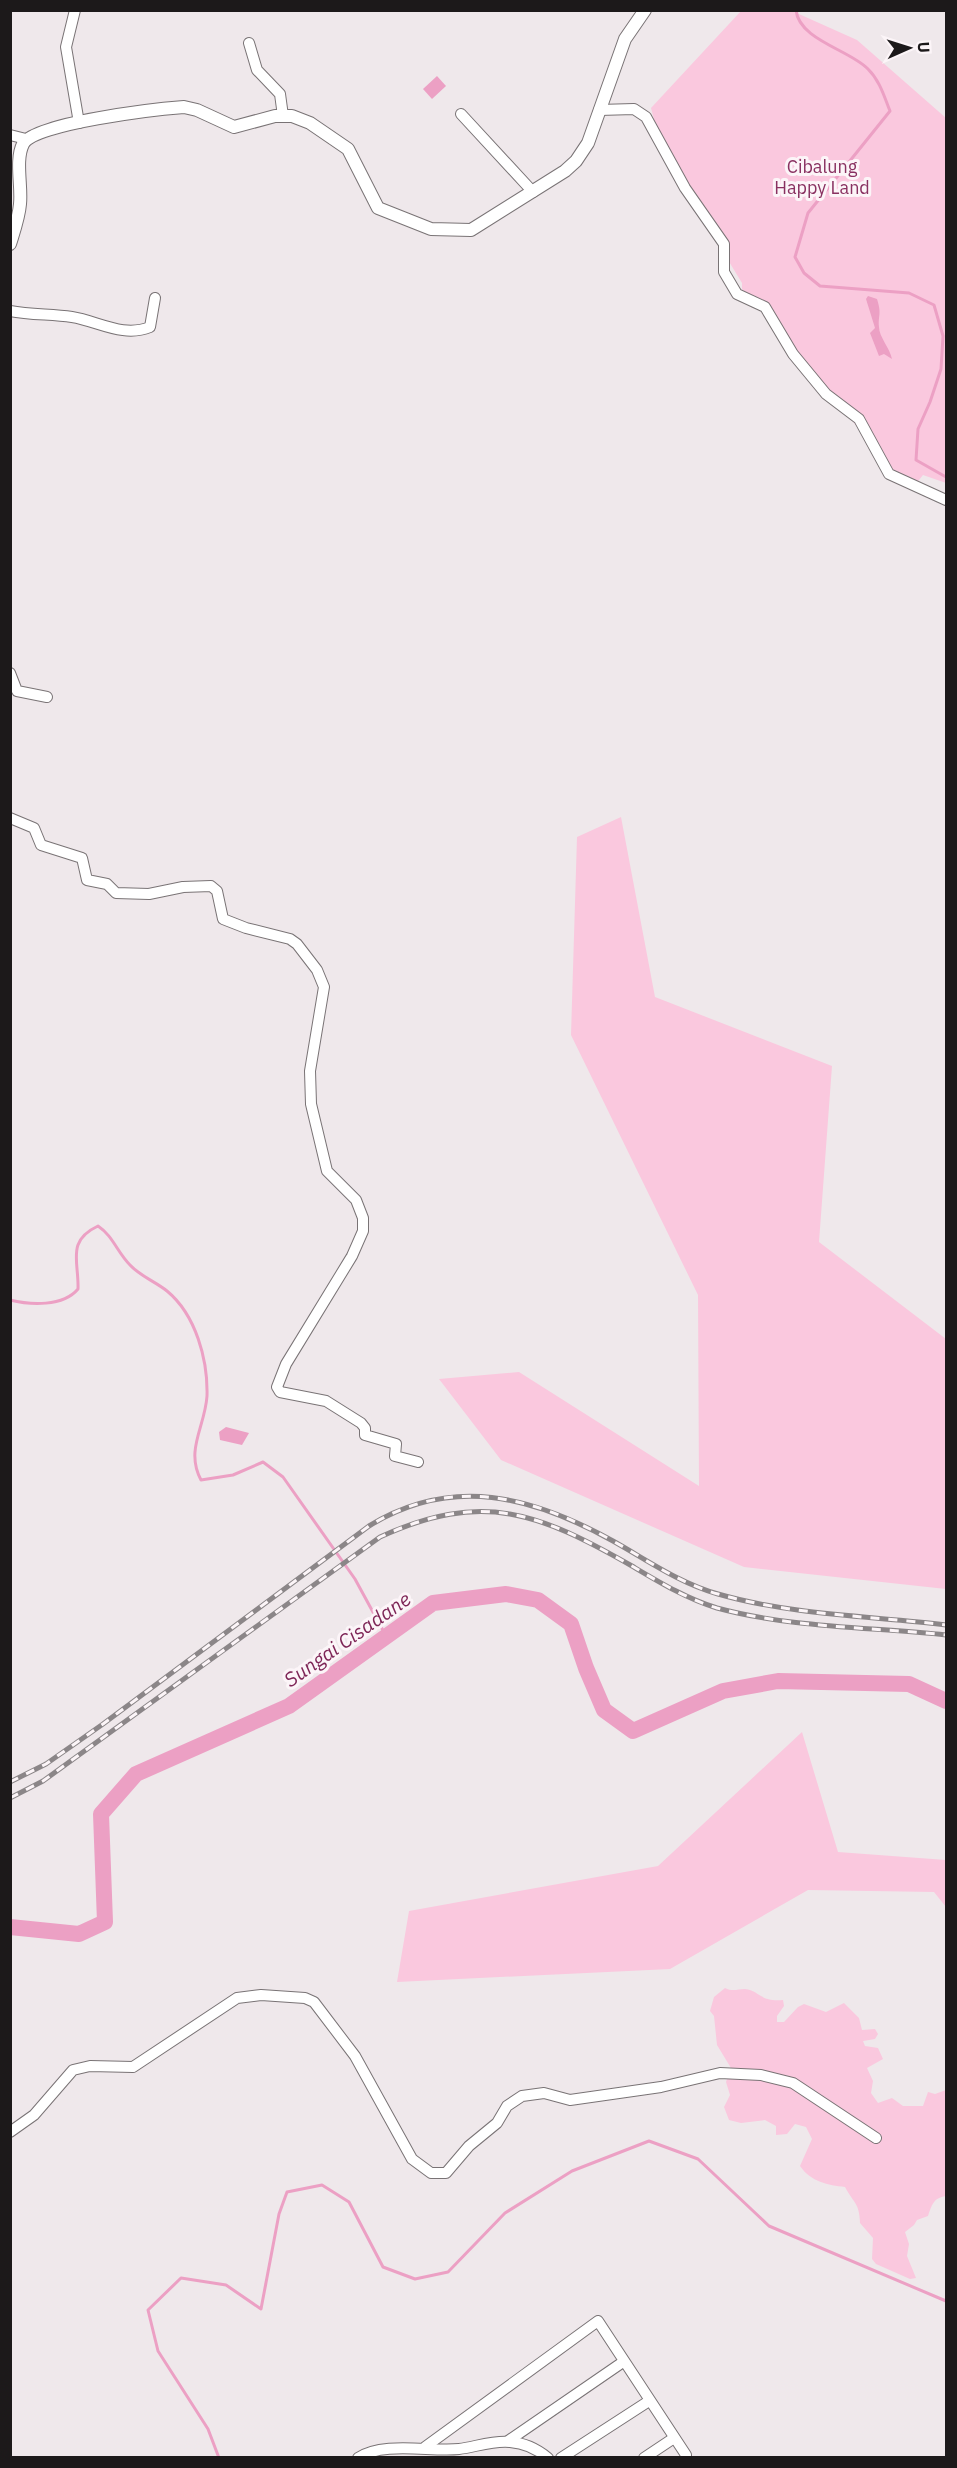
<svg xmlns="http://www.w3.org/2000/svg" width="957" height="2468" font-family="'IBM Plex Sans',sans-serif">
<rect width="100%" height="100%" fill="#efe8eb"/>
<g fill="#fac8de">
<polygon points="790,10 857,40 946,118 946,483 923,475 911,490 893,482 883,472 867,439 770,318 742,289 742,283 697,209 657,131 651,108 741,11"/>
<polygon points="621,817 655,997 832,1066 819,1242 946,1339 946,1589 744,1567 501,1460 439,1379 519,1372 699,1486 698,1295 571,1035 577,837"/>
<polygon points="802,1732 838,1852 946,1860 946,1907 934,1892 808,1890 670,1969 397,1982 409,1911 658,1866"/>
<path d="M 725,1988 C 733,1992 737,1989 745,1989 C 759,1990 759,2002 783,2000 L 784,2006 L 777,2016 L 777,2022 L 784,2022 L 798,2007 L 804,2004 L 826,2012 L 844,2003 L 859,2018 L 862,2030 L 875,2029 L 878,2034 L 875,2039 L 863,2041 L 865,2046 L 878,2048 L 883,2059 L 867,2068 L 873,2081 L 871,2093 L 878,2103 L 892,2098 L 903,2106 L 923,2106 L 928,2092 L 935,2094 L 946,2090 L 946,2196 C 933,2198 932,2205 928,2216 L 917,2220 L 914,2225 L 905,2232 L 909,2244 L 907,2256 L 916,2278 L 910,2279 L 876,2264 L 872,2259 L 873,2238 L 860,2223 C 859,2202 854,2204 845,2187 C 828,2185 811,2182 800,2166 L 812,2139 L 806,2127 L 795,2124 L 787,2134 L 776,2135 L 776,2126 L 765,2120 L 741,2123 L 729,2120 L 724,2107 L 730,2095 L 726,2082 L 731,2068 L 717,2045 L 714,2016 L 710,2011 L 714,1997 Z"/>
</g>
<g fill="#eca0c4">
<polygon points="437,76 446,86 432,99 423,89"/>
<path d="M 868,296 L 877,299 C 882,315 878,314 879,327 C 879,337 890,348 892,359 L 884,354 L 879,356 L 870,333 L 875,328 L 866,299 Z"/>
<polygon points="226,1427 249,1433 242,1445 220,1440 219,1432"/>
</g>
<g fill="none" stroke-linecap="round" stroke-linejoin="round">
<g stroke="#eca0c4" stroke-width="3">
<path d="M 796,10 C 799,40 850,50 868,69 C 880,81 884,96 890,111 L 808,213 L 795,257 L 804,273 L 820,286 L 909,293 L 934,305 L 943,336 L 941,369 L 930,402 L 918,429 L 916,460 L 946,477"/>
<path d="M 10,1300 C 30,1305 63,1307 78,1289 C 79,1261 66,1241 98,1226 C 113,1236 117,1252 130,1265 C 140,1276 156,1282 167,1291 C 196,1315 208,1360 207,1396 C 205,1427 185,1450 201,1480 L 233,1475 L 263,1462 L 283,1477 L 355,1579 L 386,1636"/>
<polyline points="219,2458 208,2429 158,2351 148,2310 181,2278 226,2285 261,2309 279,2214 287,2192 322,2185 349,2202 383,2267 415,2279 448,2272 505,2213 572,2171 649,2141 698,2159 769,2226 946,2301"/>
</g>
<polyline stroke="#eca0c4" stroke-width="16" points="10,1927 79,1934 105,1922 101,1814 136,1774 289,1706 433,1603 506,1594 538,1600 571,1624 586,1668 604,1710 633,1731 723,1691 778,1681 909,1684 946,1701"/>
<g stroke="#797375" stroke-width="12">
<g id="minor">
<polyline points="75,10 66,47 79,123"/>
<polyline points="249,43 257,70 280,94 283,116"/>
<polyline points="599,110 634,109 646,117 685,188 724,244 724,272 737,294 765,307 793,354 826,394 859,419 889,474 946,500"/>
<polyline points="461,114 533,192"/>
<polyline points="10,135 26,139"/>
<path d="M 10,311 C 31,315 51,314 72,317 C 98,321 123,338 150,327 L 155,298"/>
<polyline points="10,673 17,691 47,697"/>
<polyline points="10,818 34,828 41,845 82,858 87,880 107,884 116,893 149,894 183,887 211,886 217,891 223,919 246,928 290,939 297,944 317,970 324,987 310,1071 311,1104 327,1171 356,1200 363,1218 363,1231 352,1256 286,1364 277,1387 280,1392 326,1401 361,1423 365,1428 365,1435 396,1444 395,1456 418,1462"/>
<polyline points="10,2132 34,2115 73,2070 90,2066 133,2067 237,1998 261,1995 305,1998 314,2002 355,2056 412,2159 431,2173 446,2173 469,2146 497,2123 507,2106 522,2096 544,2093 570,2100 661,2087 720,2073 761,2075 793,2083 876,2138"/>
<polyline points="508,2441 623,2362"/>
<polyline points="425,2447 598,2321 686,2455"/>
<path d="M 358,2458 C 383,2441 430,2452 459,2449 C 475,2447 494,2440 510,2442 C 525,2443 536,2448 548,2458"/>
<polyline points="561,2458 649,2401"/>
<polyline points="644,2458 674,2438"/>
</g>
</g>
<g stroke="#797375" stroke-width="14">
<path id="tertiary" d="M 10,244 C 14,231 19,217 20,204 C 22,186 15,160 23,144 C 34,123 157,109 184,107 L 197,110 L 234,127 L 275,116 L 292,116 L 310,123 L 348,149 L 378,208 L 431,229 L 471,230 L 565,171 L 576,161 L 588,143 L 625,39 L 645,10"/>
</g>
<use href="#minor" stroke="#fff" stroke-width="10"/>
<use href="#tertiary" stroke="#fff" stroke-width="12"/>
<g stroke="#8b8688" stroke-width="5">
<g id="rail">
<path d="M 10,1782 L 46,1764 L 103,1724 L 369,1526 C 452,1475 532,1496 613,1541 C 647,1560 679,1583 718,1594 C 791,1615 871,1616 946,1625"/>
<path d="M 10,1798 L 43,1781 L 380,1537 C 483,1490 539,1513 632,1566 C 659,1582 687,1599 717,1608 C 791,1628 871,1627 946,1635"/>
</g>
</g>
<use href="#rail" stroke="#fcf5f8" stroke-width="3" stroke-dasharray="9" stroke-linecap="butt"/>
</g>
<g text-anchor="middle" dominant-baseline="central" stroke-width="6" stroke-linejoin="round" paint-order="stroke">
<g font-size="18" fill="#893161" stroke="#fcf5f8">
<text x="822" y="166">Cibalung<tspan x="822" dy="21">Happy Land</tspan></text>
</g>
<g font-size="20" font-style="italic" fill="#7e2657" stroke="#fcf5f8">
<text transform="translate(347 1639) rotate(-35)">Sungai Cisadane</text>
</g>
</g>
<rect width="957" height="2468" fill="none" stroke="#1c191a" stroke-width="24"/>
<g transform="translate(909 48) rotate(87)" stroke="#fcf5f8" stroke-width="4.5" paint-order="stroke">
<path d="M0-4.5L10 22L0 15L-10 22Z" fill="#1c191a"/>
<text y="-9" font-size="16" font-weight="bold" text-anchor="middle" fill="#1c191a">U</text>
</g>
</svg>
